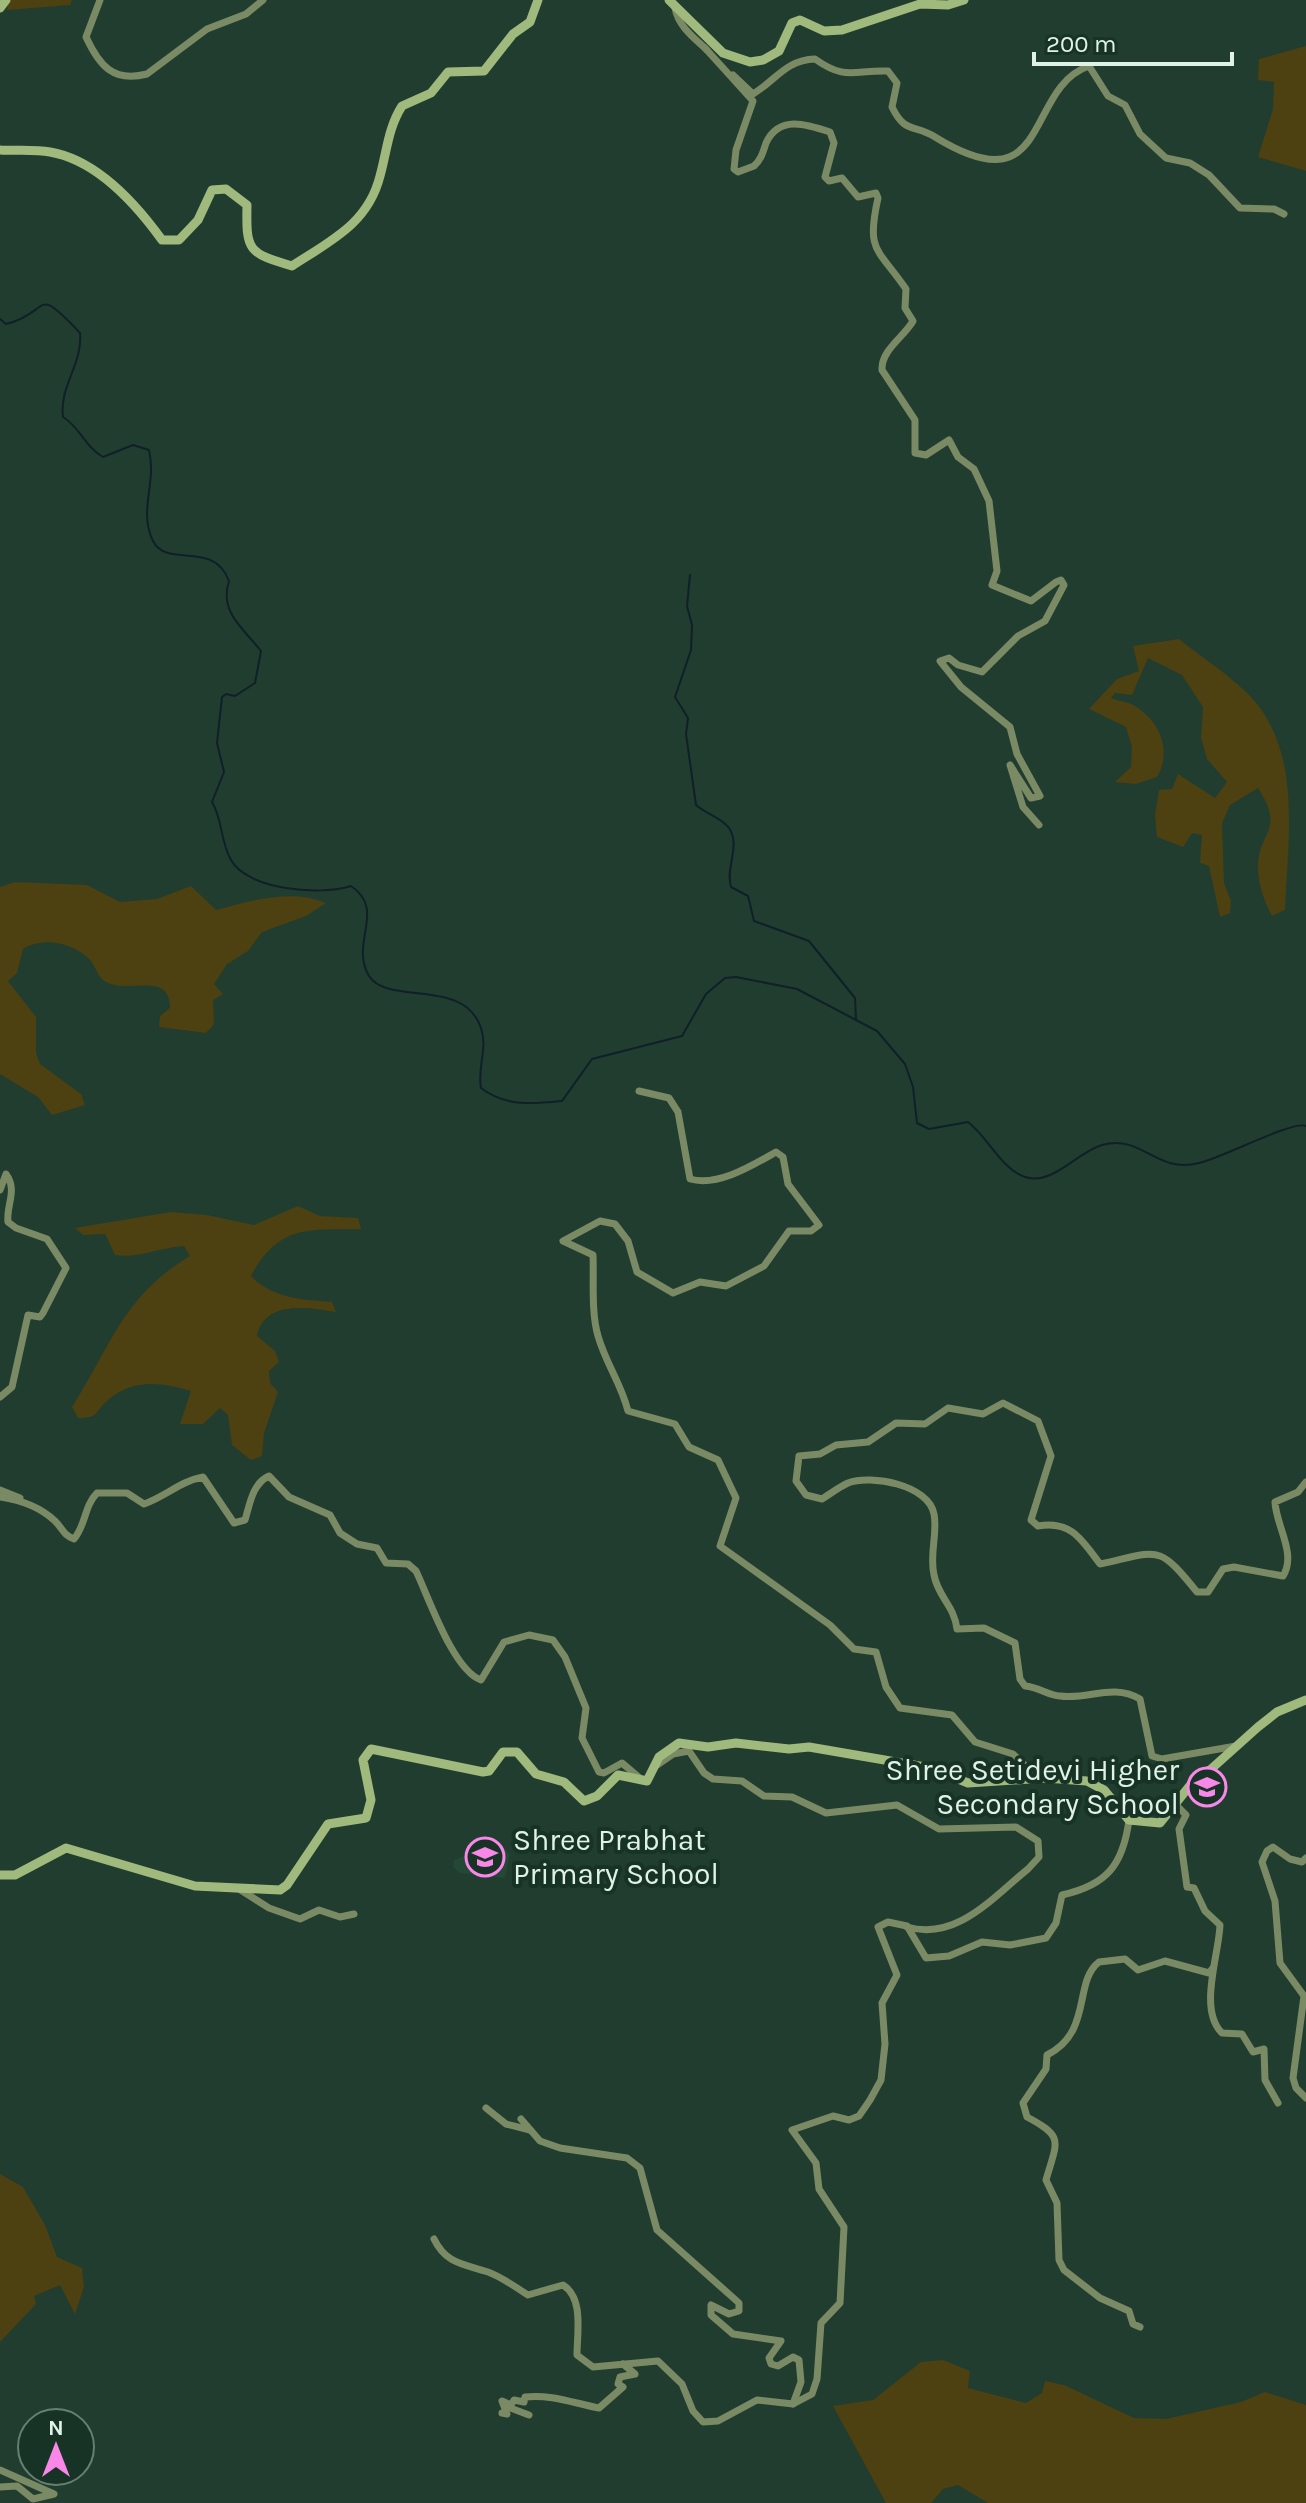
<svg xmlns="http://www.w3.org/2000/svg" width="1306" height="2503" font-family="Karla,sans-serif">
<rect width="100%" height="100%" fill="#213d2f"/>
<polygon fill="#234836" points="498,1842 510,1854 505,1878 460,1873 453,1867 454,1860"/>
<g fill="#4d4011">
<polygon points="8,0 72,0 70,5 7,10"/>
<polygon points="1306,46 1306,171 1258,157 1273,109 1274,82 1258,80 1259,59"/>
<path d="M 1179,639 C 1201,657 1227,673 1247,693 C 1303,747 1288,839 1285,910 L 1272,916 C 1264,900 1258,885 1258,867 C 1258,831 1286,831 1258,788 L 1230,805 L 1222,823 L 1224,883 L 1231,901 L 1230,913 L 1220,917 L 1209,866 L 1200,863 L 1202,835 L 1192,833 L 1183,847 L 1157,837 L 1155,815 L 1159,790 L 1172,789 L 1178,774 L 1215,798 L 1227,782 L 1207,759 L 1201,738 L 1203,707 L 1182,675 L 1148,658 L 1132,695 L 1115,693 L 1111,698 C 1118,701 1129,702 1135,706 C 1161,722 1172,752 1157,777 L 1136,784 L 1115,782 L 1131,767 L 1132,747 L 1126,727 L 1089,709 L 1117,679 L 1139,671 L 1133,646 Z"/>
<path d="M 15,882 L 87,885 L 120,902 L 157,899 L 191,886 L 216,910 C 251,901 291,888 326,903 L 306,916 L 262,932 L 248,951 L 227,964 L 214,984 L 223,994 L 213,1000 L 214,1024 L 206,1033 L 159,1027 L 160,1016 L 170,1008 C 170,972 133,992 111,984 C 95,979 98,966 87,957 C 70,942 42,937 23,949 L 17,973 L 8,981 L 36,1017 L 36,1053 L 40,1064 L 81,1094 L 85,1105 L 52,1115 L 38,1097 L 0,1074 L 0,887 Z"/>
<path d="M 298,1206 L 320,1216 L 358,1218 L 361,1229 C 309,1230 279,1224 251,1276 C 271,1298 304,1300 332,1302 L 336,1312 C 308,1307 264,1300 257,1336 L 275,1351 L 279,1362 L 269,1371 L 270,1383 L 278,1392 L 264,1433 L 262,1456 L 251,1460 L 232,1445 L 228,1415 L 220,1408 L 203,1424 L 180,1424 L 191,1391 C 162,1382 132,1378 107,1401 C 94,1412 100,1418 78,1418 L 72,1407 C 112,1344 123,1296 190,1256 L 184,1246 C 161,1247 137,1259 115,1255 L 105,1234 L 83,1235 L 75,1228 L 171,1212 L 207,1215 L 254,1225 Z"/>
<polygon points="0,2174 23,2187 45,2225 57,2257 82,2268 84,2287 75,2314 60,2285 34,2296 36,2304 0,2342"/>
<polygon points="943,2360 970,2371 968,2388 1026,2403 1042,2393 1045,2381 1064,2385 1134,2418 1166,2419 1241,2402 1265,2392 1306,2405 1306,2503 988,2503 958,2485 943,2489 931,2503 886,2503 833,2406 873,2400 921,2362"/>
</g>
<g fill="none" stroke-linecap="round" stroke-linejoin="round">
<g stroke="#102028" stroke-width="2">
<path d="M 0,319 L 6,324 C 52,313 32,282 80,333 C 83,364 59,386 63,417 C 80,427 85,447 103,457 L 133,445 L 149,450 C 157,484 138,510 153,541 C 167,569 213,539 229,581 C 219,612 243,628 261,651 L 255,683 L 235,696 L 226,694 L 222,697 L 217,743 L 224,772 L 212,802 C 223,820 220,841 231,860 C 248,890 320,896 351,886 C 387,910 349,943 369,976 C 388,1006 464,977 481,1028 C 488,1049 477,1067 481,1088 C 506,1107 533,1104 562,1101 L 592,1059 L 682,1036 L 706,994 L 725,978 L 736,977 L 797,989 L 877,1031 L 905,1064 L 913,1087 L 917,1123 L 929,1129 L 968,1122 C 988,1137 1001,1169 1025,1177 C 1053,1186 1077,1152 1102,1145 C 1143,1134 1155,1174 1199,1163 C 1222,1158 1293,1120 1306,1126"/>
<path d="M 690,575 L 687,606 L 692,625 L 691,650 L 675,697 L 688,718 L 686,734 L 696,805 C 706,814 721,817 729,828 C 741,846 725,868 731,887 L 748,896 L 754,921 L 809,941 L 855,998 L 856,1020"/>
</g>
<g stroke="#7a8a65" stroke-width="7">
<path d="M 100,0 L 86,37 C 99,65 113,83 147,74 L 207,29 L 246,14 L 263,0"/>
<path d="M 675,8 C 678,26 694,38 707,50"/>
<path d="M 705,48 L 753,101 L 736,150 L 734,169 L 738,172 L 754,166 C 761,160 763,152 766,143 C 779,115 806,124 830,132 L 834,143 L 825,177 L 829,181 L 842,178 L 858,197 L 876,193 L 878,198 C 866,252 877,247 906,289 L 905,308 L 913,321 C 904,337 881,350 882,370 L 915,420 L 915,453 L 926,455 L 949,440 L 958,457 L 974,469 L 989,501 L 997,571 L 992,585 L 1031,601 L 1056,582 L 1061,580 L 1064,585 L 1045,621 L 1018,636 L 982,672 L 958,665 L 949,658 L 940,661 L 961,687 L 1010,727 L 1017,754 L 1040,796 L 1031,798 L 1010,765 L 1023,807 L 1039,825"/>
<path d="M 733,75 L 753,94 C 776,80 786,60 815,59 C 846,81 853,70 888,71 L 897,83 L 892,107 C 905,134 914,124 935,137 C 1052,209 1024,88 1089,66 L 1108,96 L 1125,105 L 1140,134 L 1166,158 L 1190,163 L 1209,175 L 1240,208 L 1274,209 L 1284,214"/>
<path d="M 639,1091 L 669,1098 L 678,1112 L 690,1179 C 718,1187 753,1165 776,1152 L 783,1157 L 788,1184 L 819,1225 L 811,1231 L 789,1231 L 764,1266 L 726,1286 L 700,1282 L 673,1293 L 637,1272 L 628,1241 L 615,1224 L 600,1221 L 563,1241 L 593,1255 C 594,1281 591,1312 598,1336 C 606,1364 621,1383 628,1411 L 675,1424 L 689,1447 L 718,1460 L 736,1498 L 720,1546 L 830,1625 L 854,1649 L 876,1652 L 886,1687 L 900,1708 L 952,1715 L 975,1742 L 1013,1754 L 1033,1773 L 1044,1776"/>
<path d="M 0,1190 L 6,1174 C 18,1190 6,1205 8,1222 L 16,1228 L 47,1239 L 66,1268 L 43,1313 L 40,1317 L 28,1315 L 12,1387 L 0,1397"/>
<polyline points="0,1490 20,1498"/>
<path d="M 0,1497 C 21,1500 39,1506 55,1521 C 63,1529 63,1535 74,1539 C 86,1525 84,1506 97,1493 L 127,1493 L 144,1504 C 166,1496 181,1481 203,1477 L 234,1523 L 245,1520 C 250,1504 252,1484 269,1476 L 289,1497 L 330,1515 L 340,1533 L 357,1544 L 377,1548 L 386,1563 L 408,1564 L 416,1571 C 429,1598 453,1670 481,1680 L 504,1642 L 529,1635 L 553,1640 L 565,1657 L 586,1708 L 582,1738 L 599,1772 L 604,1773 L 622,1763 L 642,1780"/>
<path d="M 1236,1746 L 1162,1759 L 1152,1756 L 1140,1699 C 1112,1683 1089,1700 1060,1696 C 1047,1695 1039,1687 1025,1686 L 1020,1679 L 1015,1643 L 984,1628 L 957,1629 C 954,1605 938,1597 934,1575 C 929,1554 938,1533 934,1514 C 929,1485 871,1474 848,1483 C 839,1487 830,1494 822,1499 L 806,1495 L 796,1481 L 799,1456 L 820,1454 L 836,1445 L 868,1442 L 896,1423 L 925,1424 L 948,1408 L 983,1414 L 1003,1403 L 1038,1421 L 1051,1456 L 1031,1520 L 1038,1526 C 1071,1520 1082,1540 1100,1564 C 1160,1551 1157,1543 1197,1592 L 1208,1592 L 1223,1569 L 1234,1567 L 1283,1576 C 1297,1554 1276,1526 1275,1502 L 1298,1492 L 1306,1482"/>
<path d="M 657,1765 L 673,1754 L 689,1751 L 704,1773 L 713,1779 L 742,1781 L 764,1796 L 792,1797 L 826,1813 L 897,1805 L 939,1829 L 1016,1827 L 1038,1841 L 1039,1857 L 1028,1869 C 992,1898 957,1941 907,1927"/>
<path d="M 1176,1805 L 1186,1815 L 1179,1829 L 1187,1887 L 1194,1888 L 1205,1911 L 1220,1925 C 1219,1955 1198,2010 1222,2033 L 1242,2034 L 1253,2052 L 1264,2049 L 1265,2080 L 1278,2103"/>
<polyline points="1306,1858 1302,1862 1290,1859 1273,1847 1267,1851 1262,1862 1275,1901 1280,1963 1304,1996 1293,2078 1296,2088 1306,2098"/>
<polyline points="239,1889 269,1908 300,1919 319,1910 340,1917 354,1914"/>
<polyline points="486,2108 506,2124 530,2130"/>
<polyline points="521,2119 540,2141 560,2148 627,2158 640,2168 657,2230 739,2303 739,2311 729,2314 711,2305 711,2315 733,2334 781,2341 769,2358 771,2364 778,2366 793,2357 799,2360 801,2382 793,2404"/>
<path d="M 434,2239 C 446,2264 464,2264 488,2272 C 502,2277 515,2287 528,2295 L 563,2285 C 584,2298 577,2333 577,2355 L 593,2367 L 658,2361 L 682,2384 L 693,2411 L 703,2422 L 718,2421 L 757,2400 L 793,2404 L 812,2394 L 817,2379 L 821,2323 L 840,2303 L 844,2227 L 819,2189 L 816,2163 L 792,2130 L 833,2116 L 849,2120 L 859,2116 L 870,2100 L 881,2080 L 885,2044 L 882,2003 L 897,1975 L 878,1927 L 888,1922 L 907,1926 L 926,1958 L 949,1956 L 982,1942 L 1010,1945 L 1046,1938 L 1056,1923 L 1062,1895 C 1107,1885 1123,1865 1129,1820"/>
<path d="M 1140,2327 L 1133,2324 L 1129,2311 L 1100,2298 L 1064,2270 L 1059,2260 L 1057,2203 L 1046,2180 C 1057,2141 1065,2137 1027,2117 L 1023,2103 L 1046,2069 L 1047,2055 C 1093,2032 1073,1982 1099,1962 L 1125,1959 L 1138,1970 L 1165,1961 L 1209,1973 L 1213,1968"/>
<polyline points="505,2406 529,2415"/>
<path d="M 502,2413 L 507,2414 L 502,2401 L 511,2405 L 514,2400 L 524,2402 L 525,2397 C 551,2394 573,2403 599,2408 L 623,2387 L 618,2384 L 620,2377 L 635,2374 L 623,2364"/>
<polyline points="0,2470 54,2494 33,2499 17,2486 0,2487"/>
</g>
<g stroke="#a0ba7d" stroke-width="9">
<polyline points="669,0 723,53 750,62 763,60 779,51 792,23 800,20 824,31 842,30 920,4 948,5 964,0"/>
<polyline points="0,8 6,0"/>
<path d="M 0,150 C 16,151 34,149 50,152 C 97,160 136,204 162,240 L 179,240 L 198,220 L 212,190 L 226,189 L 247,205 C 246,251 248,253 292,266 C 330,241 368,224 380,176 C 387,151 388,128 402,106 L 431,93 L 448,72 L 484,71 L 513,34 L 530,22 L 538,0"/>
<polyline points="0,1875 15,1875 66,1848 195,1886 280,1890 287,1885 328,1824 366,1818 371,1800 363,1760 371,1749 483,1772 489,1771 503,1752 517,1752 536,1774 564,1782 584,1801 597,1796 618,1775 647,1781 659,1757 679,1743 708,1747 736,1743 789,1749 809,1747 931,1768 968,1783 1045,1778 1087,1781 1104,1790 1129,1820 1160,1823 1196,1778 1210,1770 1258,1727 1277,1712 1306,1700"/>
</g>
</g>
<defs>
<g id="school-ring" transform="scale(2)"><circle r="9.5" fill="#173325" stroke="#f987e8" stroke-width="1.5"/><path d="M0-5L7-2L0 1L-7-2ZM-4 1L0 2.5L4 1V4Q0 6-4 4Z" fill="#f987e8"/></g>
</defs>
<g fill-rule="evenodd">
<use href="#school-ring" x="1207" y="1787"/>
<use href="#school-ring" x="485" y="1857"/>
</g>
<g text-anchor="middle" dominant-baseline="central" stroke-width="8" stroke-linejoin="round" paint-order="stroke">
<g font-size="30" fill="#e0f1e8" stroke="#173325" text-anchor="end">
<text x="1179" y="1770">Shree Setidevi Higher<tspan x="1179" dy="34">Secondary School</tspan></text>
<text x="513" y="1840" text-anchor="start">Shree Prabhat<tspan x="513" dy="34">Primary School</tspan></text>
</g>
</g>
<g transform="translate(56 2447)"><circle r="38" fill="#173325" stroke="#677f73" stroke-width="2"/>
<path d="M0-6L14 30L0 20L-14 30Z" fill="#f987e8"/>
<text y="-12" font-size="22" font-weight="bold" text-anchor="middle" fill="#e0f1e8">N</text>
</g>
<path d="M1034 52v12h198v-12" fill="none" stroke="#e0f1e8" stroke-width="4"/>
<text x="1046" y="52" font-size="24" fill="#e0f1e8" stroke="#173325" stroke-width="6" paint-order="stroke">200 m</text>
</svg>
